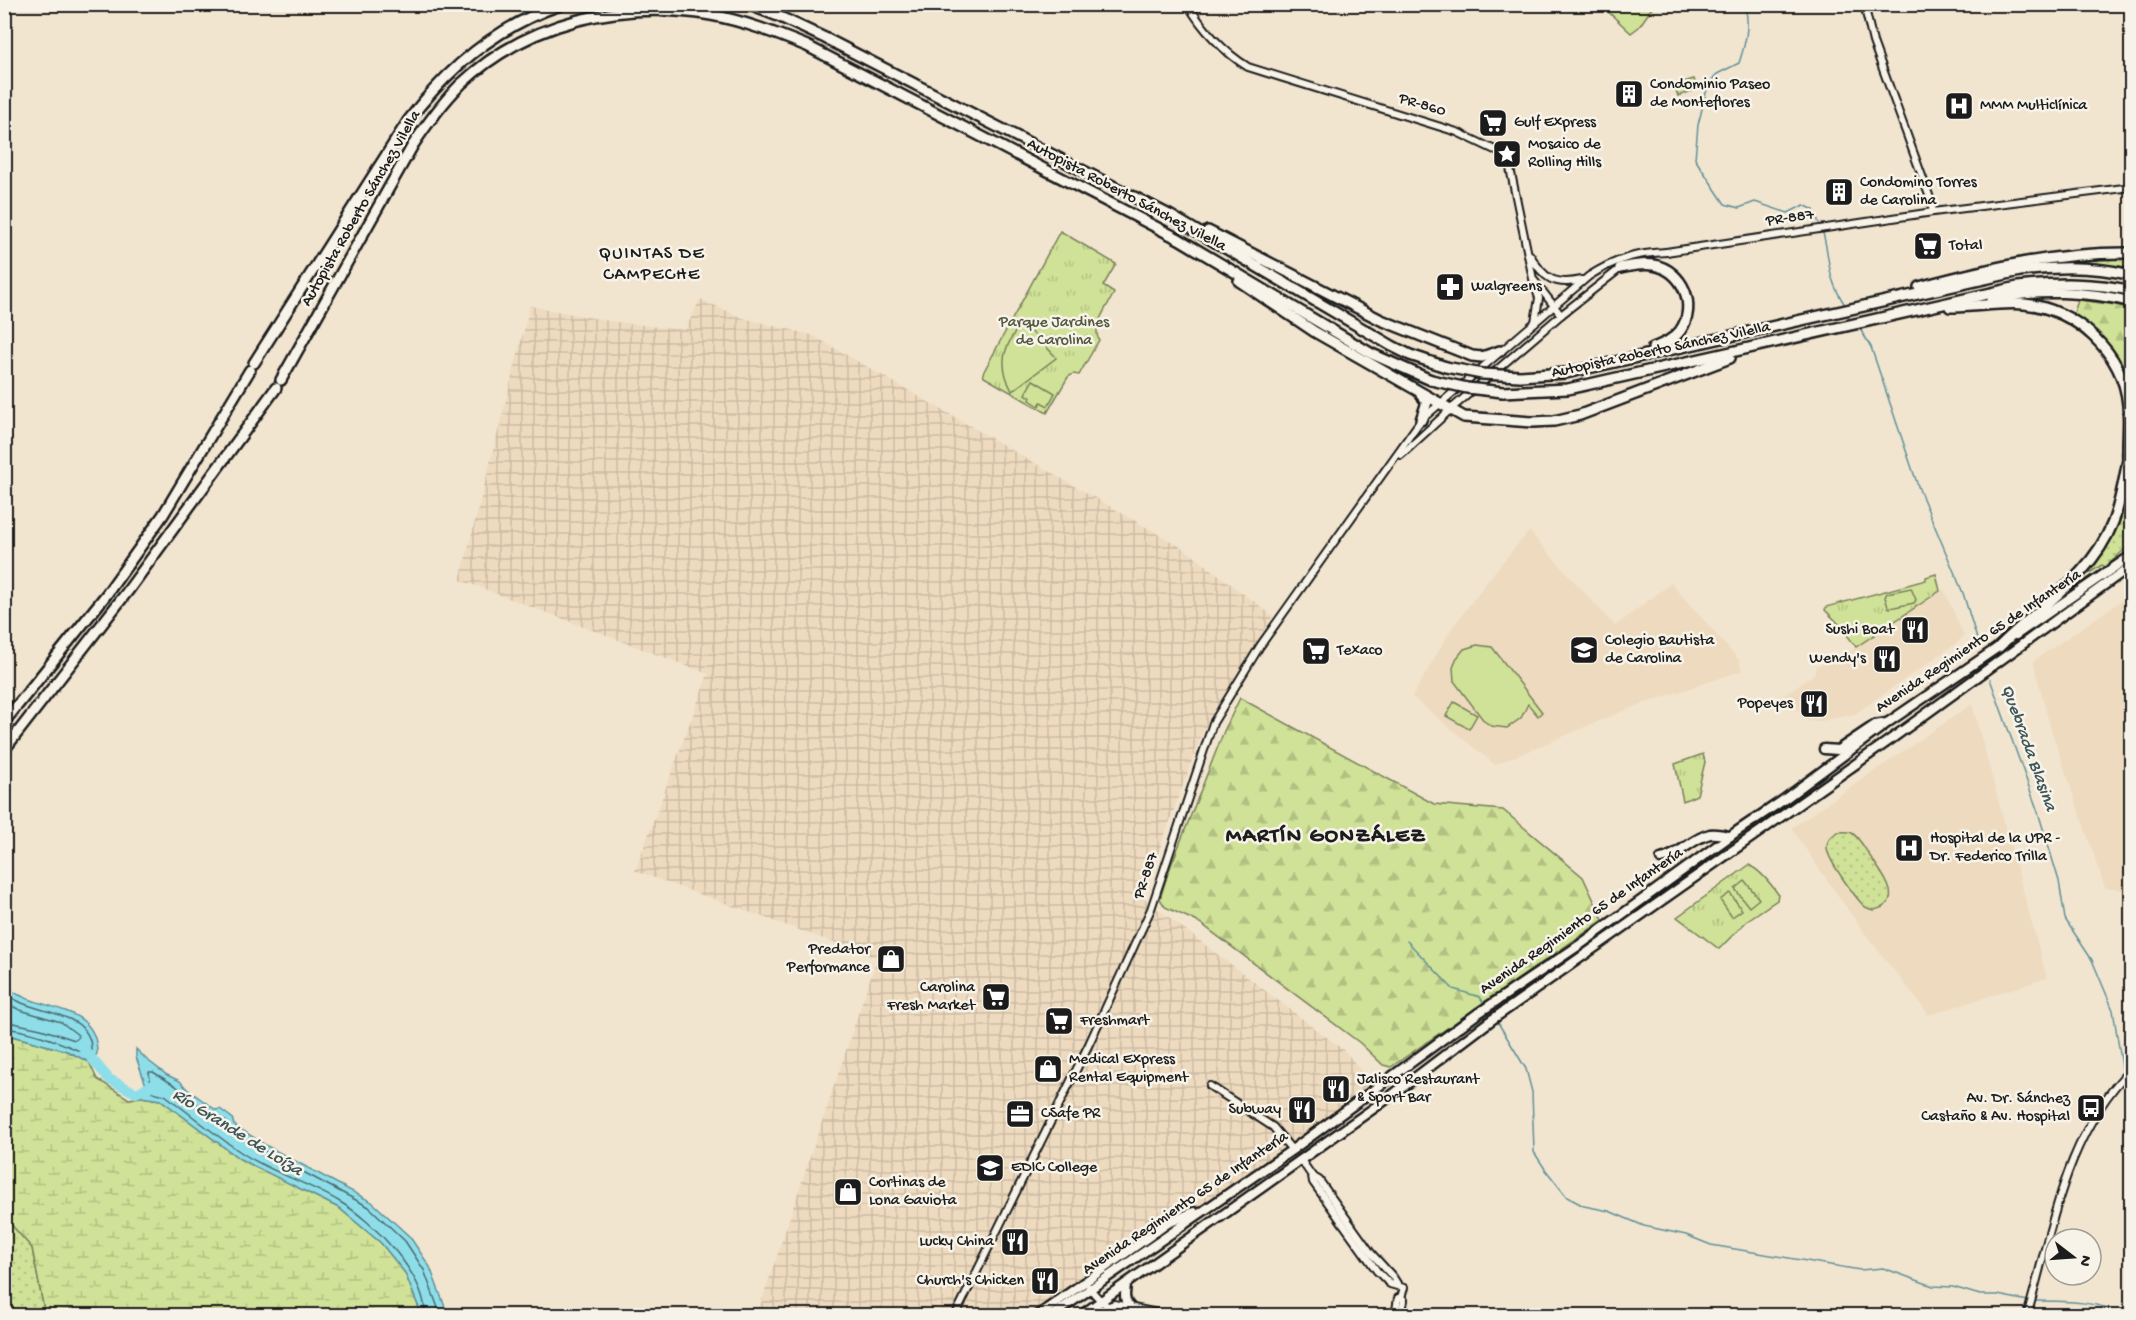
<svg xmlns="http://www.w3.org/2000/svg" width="2136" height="1320" font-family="'Gochi Hand',sans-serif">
<defs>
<pattern id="industrial-grid" width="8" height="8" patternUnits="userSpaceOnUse" patternTransform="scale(1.5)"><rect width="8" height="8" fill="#eedbbf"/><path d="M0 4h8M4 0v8" fill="none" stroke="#ccbba4"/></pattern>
<pattern id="grass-dots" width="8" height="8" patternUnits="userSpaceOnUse" patternTransform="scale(1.5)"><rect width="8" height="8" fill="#d0e297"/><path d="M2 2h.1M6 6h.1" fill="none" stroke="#b2c182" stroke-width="1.8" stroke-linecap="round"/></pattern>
<pattern id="forest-firs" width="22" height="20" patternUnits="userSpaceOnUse" patternTransform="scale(1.5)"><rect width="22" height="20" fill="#d0e297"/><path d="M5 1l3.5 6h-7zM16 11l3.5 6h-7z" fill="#b2c182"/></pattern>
<pattern id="wetland-marsh" width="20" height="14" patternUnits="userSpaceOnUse" patternTransform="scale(1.5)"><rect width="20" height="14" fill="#d0e297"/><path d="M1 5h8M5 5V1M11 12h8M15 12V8" fill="none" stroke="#b2c182"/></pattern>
<pattern id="park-tufts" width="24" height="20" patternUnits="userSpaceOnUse" patternTransform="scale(1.5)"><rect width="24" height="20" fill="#d0e297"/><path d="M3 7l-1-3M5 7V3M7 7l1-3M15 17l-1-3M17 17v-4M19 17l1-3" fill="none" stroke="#b2c182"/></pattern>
</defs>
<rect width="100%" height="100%" fill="#f2e5d0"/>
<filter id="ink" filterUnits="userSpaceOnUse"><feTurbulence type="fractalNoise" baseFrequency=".0167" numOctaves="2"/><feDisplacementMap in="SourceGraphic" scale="12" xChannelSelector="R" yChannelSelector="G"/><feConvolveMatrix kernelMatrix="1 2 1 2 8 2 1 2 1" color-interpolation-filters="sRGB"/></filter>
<g filter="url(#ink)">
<g fill="#eedbbf">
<polygon points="1529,531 1615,626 1671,583 1739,660 1742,671 1631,708 1495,765 1412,697 1451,629 1499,566"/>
<polygon points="1944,589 1964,636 1957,643 1855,714 1816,722 1808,721 1785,694 1814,674 1816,666 1838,659"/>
<polygon points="2131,594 2131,891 2105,888 2050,727 2033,661"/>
<polygon points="1972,704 2047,978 1929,1015 1862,930 1791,828"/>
</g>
<polygon fill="url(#industrial-grid)" points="700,299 743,318 812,335 1186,550 1273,616 1203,731 1142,897 1346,1052 1375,1088 1054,1315 757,1315 877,958 635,871 708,674 460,580 530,306 609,321 685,330"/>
<g fill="url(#grass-dots)" stroke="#767f5a" stroke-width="1.5">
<polygon points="2131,257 2131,269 2102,264 2060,261"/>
<path d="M 2131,460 L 2131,544 C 2122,551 2114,560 2105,567 L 2102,565 L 2083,577 L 2108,542 Z"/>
<path d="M 1838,832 C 1843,832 1847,831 1852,833 C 1860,838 1866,851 1872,859 C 1882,874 1907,903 1874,910 C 1869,909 1865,908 1862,904 C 1854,895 1826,858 1827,847 C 1827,839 1832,836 1838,832 Z"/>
<polygon points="4,1202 9,1222 32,1248 45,1315 5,1315"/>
</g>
<g fill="url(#forest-firs)" stroke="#767f5a" stroke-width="1.5">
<path d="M 2078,300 L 2131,307 L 2131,396 C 2125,361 2103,335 2073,316 Z"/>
<polygon points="1240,698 1434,804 1503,810 1583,877 1603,920 1391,1067 1383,1065 1360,1043 1200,923 1165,907 1160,899 1167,876 1224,731"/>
</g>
<polygon fill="url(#wetland-marsh)" stroke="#767f5a" stroke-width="1.5" points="4,1034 67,1051 89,1062 97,1079 129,1099 141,1097 161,1100 240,1159 339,1208 381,1243 405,1273 419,1308 419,1315 45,1315 32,1248 9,1222 5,1202"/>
<g fill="url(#park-tufts)" stroke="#767f5a" stroke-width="1.5">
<path d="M 1060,231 L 1116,264 L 1103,286 L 1114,293 C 1108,306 1091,327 1099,340 L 1079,375 L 1073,374 L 1068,377 L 1047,413 L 984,377 L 983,373 Z"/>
<polygon points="1936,574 1940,591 1856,647 1839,624 1825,610 1826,607 1926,580 1926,577"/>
<polygon points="1703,754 1705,762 1697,795 1683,801 1675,764"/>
<path d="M 1749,865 C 1761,871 1771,884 1778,894 L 1777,900 L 1749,919 L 1719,949 L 1677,917 Z"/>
</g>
<g fill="#d0e297" stroke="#767f5a" stroke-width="1.5">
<polygon points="1601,5 1654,5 1639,27 1631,33"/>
<polygon points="1694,79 1698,89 1678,96 1674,85"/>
<path d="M 1022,322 L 1055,356 L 1056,358 L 1012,391 C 997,362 1004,347 1022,322 Z"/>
<polygon points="1033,380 1055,393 1048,406 1041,402 1039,406 1030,400 1031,397 1025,394"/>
<polygon points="1911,588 1916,600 1914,603 1890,608 1888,607 1885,597 1887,593"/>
<polygon points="1477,645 1492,647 1542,712 1538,716 1528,704 1521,718 1507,728 1491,726 1484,721 1454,681 1453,668 1456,659 1464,649"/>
<polygon points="1454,702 1477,715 1469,729 1446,716"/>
<polygon points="1745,881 1759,899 1749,907 1735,889"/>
<polygon points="1730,893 1742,910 1732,917 1720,900"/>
</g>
<g fill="#8edeea" stroke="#609098" stroke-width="1.5">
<path d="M 5,987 C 11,990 18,995 26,998 C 56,1010 98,1011 97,1054 L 89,1062 L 67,1051 L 5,1034 Z"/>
<polygon points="136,1049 146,1059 167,1075 180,1081 187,1089 216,1110 220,1109 232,1118 234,1125 267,1146 372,1202 410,1237 430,1267 448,1315 419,1315 419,1308 405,1273 381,1243 339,1208 240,1159 161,1100 141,1097 146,1085 136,1057"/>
</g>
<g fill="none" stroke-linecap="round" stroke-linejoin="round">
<g stroke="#4a6a6e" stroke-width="1.5">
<path d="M 4,994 C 10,997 16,1000 22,1003 C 45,1013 92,1015 91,1050 L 86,1054 C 61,1042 32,1031 4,1028"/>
<polyline points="4,1002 20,1010 61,1022 78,1035 78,1038 75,1040 41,1029 4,1021"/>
<path d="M 425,1316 C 427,1276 372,1220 340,1202 C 309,1183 272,1173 242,1153 C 215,1135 190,1114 165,1095 L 152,1092 L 149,1072 L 153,1072 L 176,1086 L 183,1093 L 212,1115 L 226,1121 L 231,1130 L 264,1151 L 369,1207 L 405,1241 L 424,1270 L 441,1316"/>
</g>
<g stroke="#609098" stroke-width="1.5">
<path d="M 1744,4 C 1751,23 1745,45 1739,63 L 1717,74 L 1708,85 L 1698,125 L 1695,159 L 1725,204 L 1739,208 L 1755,202 L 1788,213 L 1804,205 L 1814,210 L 1819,223"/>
<path d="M 1823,233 C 1831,263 1826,276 1845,305"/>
<polyline points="1859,327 1871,347 1919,489 1963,593 1977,639"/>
<polyline points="1990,679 2038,812 2059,881 2065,919 2092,960 2113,1010 2123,1073"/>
<polyline points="1407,941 1453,989 1480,997 1485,1005"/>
<polyline points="1497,1021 1526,1069 1532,1092 1534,1152 1545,1169 1567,1197 1584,1206 1609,1211 1644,1226 1686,1235 1711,1245 1860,1270 1883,1268 1933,1286 1953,1287 1980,1295 1998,1295 2028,1301"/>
<polyline points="2125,1081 2126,1089 2132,1095"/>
<path d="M 2033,1301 C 2067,1301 2099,1301 2130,1316"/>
</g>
<polyline stroke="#8edeea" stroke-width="10" points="83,1048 109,1079 136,1093 155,1084"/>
<g stroke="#1c1c1c" stroke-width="10">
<g id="minor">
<path d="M 1188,4 C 1201,28 1225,53 1248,67 L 1457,132 L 1499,152 L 1505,159 L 1510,168 L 1533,279 L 1561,315"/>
<polyline points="1864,4 1873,42 1930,198 1933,212"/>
<polyline points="1666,252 1933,212 2132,187"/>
<path d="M 1530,255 C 1544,279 1554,286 1582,280"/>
<polyline points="1534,283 1539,298 1535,322"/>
<polyline points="1401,455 1451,409 1561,315 1622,267"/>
<polyline points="1210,1086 1273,1127 1292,1150"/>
<polyline points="1301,1160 1312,1176 1313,1182 1377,1271 1390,1284 1404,1288 1401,1297 1398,1298 1395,1316"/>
<polyline points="1312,1176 1319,1180 1371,1253 1393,1277 1398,1285"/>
<path d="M 1089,1287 C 1106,1310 1114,1311 1142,1316"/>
<polyline points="1109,1306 1114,1304 1172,1316"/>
<path d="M 955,1316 L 1089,1044 L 1151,909 L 1213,723 L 1260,646 L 1421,420 L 1589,276 C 1616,259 1636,253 1667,252"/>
<polyline points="1401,1316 1404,1300 1401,1297"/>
<path d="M 2027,1316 C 2052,1230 2065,1134 2132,1068"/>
</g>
</g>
<g stroke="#1c1c1c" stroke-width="13">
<g id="major">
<polyline points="2016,635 2132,555"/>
<polyline points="1824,749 1838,750 1875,725 1887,723"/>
<path d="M 1661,859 C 1679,856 1692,838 1710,834 C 1716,833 1724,835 1730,836"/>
<path d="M 1126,1284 C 1125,1294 1123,1301 1131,1308"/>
<polyline points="1037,1316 1168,1223 1194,1212"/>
<polyline points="1051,1316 1292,1150 1477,1014 1581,944 1736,832 1782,801 1887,723 2003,644"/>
<polyline points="1080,1316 1391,1096 1490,1021 1887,742 2132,565"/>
</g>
</g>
<g stroke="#1c1c1c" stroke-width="14">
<g id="highway">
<polyline points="747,4 778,16 825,38 1171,216 1392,346 1410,355 1446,367"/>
<polyline points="1208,231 1381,320 1472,356 1482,357 1500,351"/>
<path d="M 1620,268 C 1631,266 1642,263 1653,265 C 1683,270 1698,306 1680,331 C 1673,340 1663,344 1653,348"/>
<polyline points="1239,281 1315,332 1464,417 1532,422 1554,421 1580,415 1730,358"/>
<path d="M 1919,287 C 1991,268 2056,252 2132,253"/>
<path d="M 1992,299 C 2037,289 2087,291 2132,302"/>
<path d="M 1950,307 C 1975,307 2000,302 2024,304 C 2076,309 2123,352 2128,405 C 2130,423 2127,442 2128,460"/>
<path d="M 254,363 L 408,121 C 448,68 498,25 563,4"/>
<path d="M 1520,376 L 1566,373 L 2020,271 C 2057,266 2095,266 2132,275"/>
<path d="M 281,380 L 413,145 C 427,124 442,103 461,84 C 528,21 621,0 711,15 C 744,21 775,33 807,46 L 1179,239 L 1372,354 L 1431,380"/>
<path d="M 1503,392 L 1568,389 L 2018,287 C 2057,283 2094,282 2132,291"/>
<polyline points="1421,395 1427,402 1421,420"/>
<path d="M 1999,647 C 2038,607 2092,577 2113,522 C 2121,501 2125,477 2129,454"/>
<polyline points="4,722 106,595 163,515 250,370"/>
<polyline points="4,750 127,592 276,388"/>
</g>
</g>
<use href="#minor" stroke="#f7f3e8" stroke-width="6"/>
<use href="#major" stroke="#f7f3e8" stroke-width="8"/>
<use href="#highway" stroke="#f7f3e8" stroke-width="9"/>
<g stroke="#1c1c1c" stroke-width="14" stroke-linecap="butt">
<g id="highway-bridge">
<polyline points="1446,367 1482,374 1520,376"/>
<polyline points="1431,380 1467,388 1503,392"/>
</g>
</g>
<use href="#highway-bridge" stroke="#f7f3e8" stroke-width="9"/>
</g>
</g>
<defs>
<g id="building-square" transform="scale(1.5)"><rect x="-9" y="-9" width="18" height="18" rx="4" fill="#1c1c1c" stroke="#f7f3e8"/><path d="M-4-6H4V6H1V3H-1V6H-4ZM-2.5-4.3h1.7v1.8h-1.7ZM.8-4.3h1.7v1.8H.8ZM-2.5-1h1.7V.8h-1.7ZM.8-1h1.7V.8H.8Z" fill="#fff"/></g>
<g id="hospital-square" transform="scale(1.5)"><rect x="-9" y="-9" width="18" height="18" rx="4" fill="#1c1c1c" stroke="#f7f3e8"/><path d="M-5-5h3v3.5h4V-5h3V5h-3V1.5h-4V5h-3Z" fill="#fff"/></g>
<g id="supermarket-square" transform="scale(1.5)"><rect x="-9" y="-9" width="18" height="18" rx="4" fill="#1c1c1c" stroke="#f7f3e8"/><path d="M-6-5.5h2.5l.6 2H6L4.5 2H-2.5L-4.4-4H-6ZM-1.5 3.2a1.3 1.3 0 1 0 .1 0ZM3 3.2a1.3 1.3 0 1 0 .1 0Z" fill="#fff"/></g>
<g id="sight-square" transform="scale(1.5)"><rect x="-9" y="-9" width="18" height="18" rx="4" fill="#1c1c1c" stroke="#f7f3e8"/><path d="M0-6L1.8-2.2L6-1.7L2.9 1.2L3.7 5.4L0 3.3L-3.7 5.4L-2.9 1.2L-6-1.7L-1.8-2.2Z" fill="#fff"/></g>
<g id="pharmacy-square" transform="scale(1.5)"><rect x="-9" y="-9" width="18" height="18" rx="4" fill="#1c1c1c" stroke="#f7f3e8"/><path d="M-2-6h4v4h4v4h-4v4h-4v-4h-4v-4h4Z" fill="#fff"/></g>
<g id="restaurant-square" transform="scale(1.5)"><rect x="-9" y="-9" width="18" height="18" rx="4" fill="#1c1c1c" stroke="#f7f3e8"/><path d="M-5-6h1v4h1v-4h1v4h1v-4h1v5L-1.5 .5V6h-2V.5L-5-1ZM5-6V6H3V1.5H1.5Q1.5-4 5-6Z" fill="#fff"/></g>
<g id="university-square" transform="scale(1.5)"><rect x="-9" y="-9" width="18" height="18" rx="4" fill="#1c1c1c" stroke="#f7f3e8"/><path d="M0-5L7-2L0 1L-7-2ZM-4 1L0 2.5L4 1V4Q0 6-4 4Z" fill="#fff"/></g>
<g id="shop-square" transform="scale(1.5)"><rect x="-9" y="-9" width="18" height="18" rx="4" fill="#1c1c1c" stroke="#f7f3e8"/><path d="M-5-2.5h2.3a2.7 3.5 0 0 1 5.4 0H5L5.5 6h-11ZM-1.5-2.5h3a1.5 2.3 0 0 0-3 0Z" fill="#fff"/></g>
<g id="bus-square" transform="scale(1.5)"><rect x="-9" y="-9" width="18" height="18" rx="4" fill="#1c1c1c" stroke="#f7f3e8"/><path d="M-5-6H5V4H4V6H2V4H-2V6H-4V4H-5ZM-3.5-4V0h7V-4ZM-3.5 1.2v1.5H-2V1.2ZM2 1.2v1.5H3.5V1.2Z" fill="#fff"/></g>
<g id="office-square" transform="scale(1.5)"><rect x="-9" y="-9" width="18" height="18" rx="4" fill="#1c1c1c" stroke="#f7f3e8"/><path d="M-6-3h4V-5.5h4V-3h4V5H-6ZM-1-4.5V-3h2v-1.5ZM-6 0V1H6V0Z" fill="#fff"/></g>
</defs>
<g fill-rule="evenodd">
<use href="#building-square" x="1629" y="94"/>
<use href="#hospital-square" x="1959" y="106"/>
<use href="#supermarket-square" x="1493" y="123"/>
<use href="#sight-square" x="1507" y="154"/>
<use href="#building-square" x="1839" y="192"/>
<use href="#supermarket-square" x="1928" y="246"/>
<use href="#pharmacy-square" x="1450" y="287"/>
<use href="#restaurant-square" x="1915" y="630"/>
<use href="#university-square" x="1584" y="650"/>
<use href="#supermarket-square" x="1316" y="651"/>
<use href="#restaurant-square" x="1887" y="659"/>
<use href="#restaurant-square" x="1814" y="704"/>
<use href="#hospital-square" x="1909" y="848"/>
<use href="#shop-square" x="891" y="959"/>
<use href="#supermarket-square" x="996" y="997"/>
<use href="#supermarket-square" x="1059" y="1021"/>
<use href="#shop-square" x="1048" y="1069"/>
<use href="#restaurant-square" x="1336" y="1089"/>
<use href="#bus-square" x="2091" y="1108"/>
<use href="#restaurant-square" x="1302" y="1110"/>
<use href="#office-square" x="1020" y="1114"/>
<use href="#university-square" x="990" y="1168"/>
<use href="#shop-square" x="848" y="1192"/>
<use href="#restaurant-square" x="1015" y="1242"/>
<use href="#restaurant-square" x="1045" y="1281"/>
</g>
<g text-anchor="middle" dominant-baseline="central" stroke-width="5" stroke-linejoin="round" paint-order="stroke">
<g font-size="16" fill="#1c1c1c" stroke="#f7f3e8" text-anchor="start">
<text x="1650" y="85">Condominio Paseo<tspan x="1650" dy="18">de Monteflores</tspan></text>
<text x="1980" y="106">MMM Multiclínica</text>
<text x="1514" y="123">Gulf Express</text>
<text x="1528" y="145">Mosaico de<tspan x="1528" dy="18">Rolling Hills</tspan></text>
<text x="1860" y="183">Condomino Torres<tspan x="1860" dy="18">de Carolina</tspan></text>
<text x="1949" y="246">Total</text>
<text x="1471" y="287">Walgreens</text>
<text x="1894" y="630" text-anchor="end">Sushi Boat</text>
<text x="1605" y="641">Colegio Bautista<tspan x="1605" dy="18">de Carolina</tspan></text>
<text x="1337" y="651">Texaco</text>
<text x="1866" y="659" text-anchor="end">Wendy's</text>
<text x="1793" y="704" text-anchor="end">Popeyes</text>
<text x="1930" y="839">Hospital de la UPR -<tspan x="1930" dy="18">Dr. Federico Trilla</tspan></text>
<text x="870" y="950" text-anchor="end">Predator<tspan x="870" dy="18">Performance</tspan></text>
<text x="975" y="988" text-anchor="end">Carolina<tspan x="975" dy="18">Fresh Market</tspan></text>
<text x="1080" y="1021">Freshmart</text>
<text x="1069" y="1060">Medical Express<tspan x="1069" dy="18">Rental Equipment</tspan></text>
<text x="1357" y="1080">Jalisco Restaurant<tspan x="1357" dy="18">&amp; Sport Bar</tspan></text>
<text x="2070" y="1099" text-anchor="end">Av. Dr. Sánchez<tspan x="2070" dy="18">Castaño &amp; Av. Hospital</tspan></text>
<text x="1281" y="1110" text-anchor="end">Subway</text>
<text x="1041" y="1114">CSafe PR</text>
<text x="1011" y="1168">EDIC College</text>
<text x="869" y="1183">Cortinas de<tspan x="869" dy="18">Lona Gaviota</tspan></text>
<text x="994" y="1242" text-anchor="end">Lucky China</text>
<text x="1024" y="1281" text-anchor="end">Church's Chicken</text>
</g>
<g font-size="16" fill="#1c1c1c" stroke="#f7f3e8">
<text transform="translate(1422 106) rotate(17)">PR-860</text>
<text transform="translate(1126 196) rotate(28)">Autopista Roberto Sánchez Vilella</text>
<text transform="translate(362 209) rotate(-60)">Autopista Roberto Sánchez Vilella</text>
<text transform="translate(1790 219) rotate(-8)">PR-887</text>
<text transform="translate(1661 351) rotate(-12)">Autopista Roberto Sánchez Vilella</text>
<text transform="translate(1979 642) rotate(-34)">Avenida Regimiento 65 de Infantería</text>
<text transform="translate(1147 876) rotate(-71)">PR-887</text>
<text transform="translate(1582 922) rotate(-35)">Avenida Regimiento 65 de Infantería</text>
<text transform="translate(1186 1204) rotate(-34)">Avenida Regimiento 65 de Infantería</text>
</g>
<g font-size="16" fill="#525741" stroke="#f7f3e8">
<text x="1054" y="323">Parque Jardines<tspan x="1054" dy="18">de Carolina</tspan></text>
</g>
<g font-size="18" letter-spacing="1.5" fill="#1c1c1c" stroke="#f7f3e8">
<text x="652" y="254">QUINTAS DE<tspan x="652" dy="21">CAMPECHE</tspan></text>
</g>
<g font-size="18" font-style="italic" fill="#3e565a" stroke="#f7f3e8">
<text transform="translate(2028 748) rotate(70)">Quebrada Blasina</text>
<text transform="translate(237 1133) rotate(32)">Río Grande de Loíza</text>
</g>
<g font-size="22" font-weight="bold" letter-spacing="1.5" fill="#1c1c1c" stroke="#f7f3e8">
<text x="1326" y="837">MARTÍN GONZÁLEZ</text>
</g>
</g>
<rect width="2136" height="1320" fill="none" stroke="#f7f3e8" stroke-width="24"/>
<rect x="12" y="12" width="2112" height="1296" fill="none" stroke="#1c1c1c" stroke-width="2" filter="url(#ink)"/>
<g transform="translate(2073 1257) rotate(107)"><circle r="28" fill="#f7f3e8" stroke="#9f9d96" stroke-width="1.5"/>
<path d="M0-4.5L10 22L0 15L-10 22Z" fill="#1c1c1c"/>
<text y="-9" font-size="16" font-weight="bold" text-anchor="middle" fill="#1c1c1c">N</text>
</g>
</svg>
